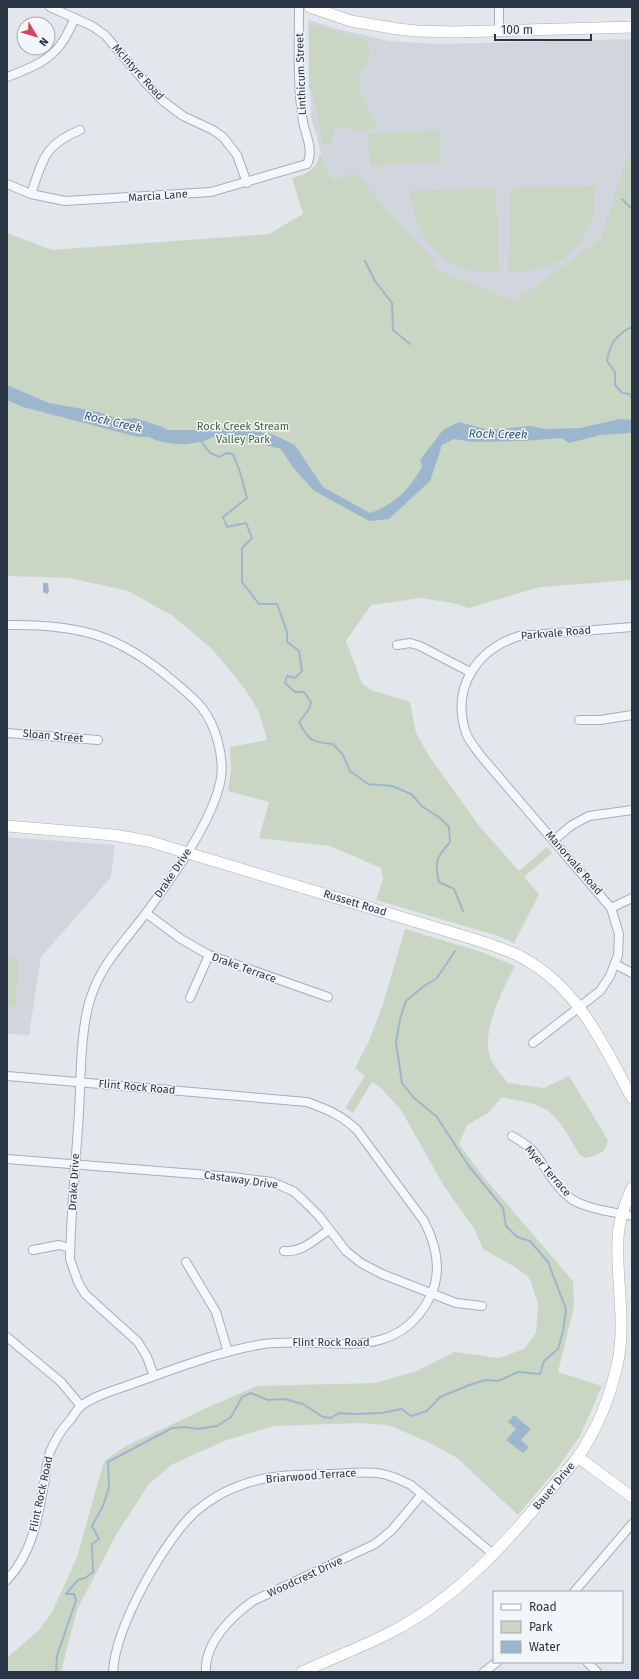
<svg xmlns="http://www.w3.org/2000/svg" width="639" height="1679" font-family="'Fira Sans',sans-serif">
<rect width="100%" height="100%" fill="#e3e7ec"/>
<g fill="#d1d6de">
<polygon points="308,20 338,29 389,41 437,44 632,39 632,216 515,301 363,239 342,205 327,172 311,118"/>
<polygon points="7,837 115,845 111,877 41,957 29,1035 7,1034"/>
</g>
<g fill="#c9d6c3">
<polygon points="309,24 369,41 369,59 360,72 360,91 378,128 359,130 334,127 331,145 324,144 318,124 315,100 309,88"/>
<polygon points="439,130 441,162 370,166 368,134"/>
<path d="M 632,151 L 632,580 L 540,587 L 469,608 L 453,603 L 421,598 L 371,605 L 346,641 L 362,683 L 371,690 L 410,702 L 416,733 L 429,756 L 480,827 L 519,871 L 547,847 L 552,853 L 524,877 L 539,894 L 514,943 L 498,936 L 376,900 L 383,879 L 381,868 L 330,846 L 259,838 L 269,802 L 228,791 L 231,770 L 230,747 L 267,740 L 259,712 L 245,689 L 212,649 L 173,616 L 128,591 L 70,578 L 7,576 L 7,233 L 52,250 L 269,234 L 303,214 L 292,178 C 307,174 318,169 320,152 L 332,181 L 354,173 L 364,183 L 414,241 L 435,261 L 434,268 L 515,301 L 601,238 L 624,166 Z"/>
<polygon points="595,186 593,220 582,239 564,259 538,270 508,272 511,192 516,187"/>
<path d="M 493,188 L 496,191 L 499,271 C 493,271 486,273 480,273 C 476,272 470,270 465,268 C 428,258 414,226 409,191 Z"/>
<path d="M 405,929 L 482,952 L 515,966 C 503,988 481,1032 490,1057 C 493,1066 502,1075 508,1083 L 544,1088 L 569,1076 L 608,1140 C 606,1154 598,1154 586,1158 L 580,1155 C 571,1141 561,1120 547,1110 C 534,1102 517,1101 502,1097 L 488,1113 L 467,1125 L 459,1144 L 482,1175 L 573,1281 L 574,1307 L 558,1372 L 602,1386 L 580,1436 L 559,1466 L 518,1515 L 457,1458 L 428,1442 L 388,1425 L 360,1423 L 274,1426 L 224,1441 L 171,1465 L 149,1484 L 116,1535 L 77,1610 L 61,1672 L 7,1672 L 7,1658 L 39,1630 L 52,1612 L 77,1557 L 104,1461 L 126,1446 L 213,1405 L 257,1386 L 375,1383 L 417,1371 L 455,1352 L 499,1358 L 524,1349 L 536,1333 L 538,1304 L 529,1277 L 515,1267 L 483,1249 L 475,1230 L 444,1186 L 401,1110 L 382,1089 L 372,1082 L 353,1113 L 345,1108 L 365,1076 L 355,1068 L 369,1041 L 382,1007 Z"/>
<polygon points="7,958 18,959 16,1007 7,1006"/>
</g>
<g fill="#9cb7cd">
<path d="M 7,385 L 49,403 L 99,412 L 119,419 L 135,418 L 163,427 L 168,430 L 211,430 L 238,426 L 253,431 L 272,434 L 295,445 L 323,487 L 370,513 C 396,504 409,489 422,467 L 420,460 L 443,430 L 459,422 L 489,430 L 531,426 L 545,429 L 580,428 L 620,419 L 632,420 L 632,433 L 601,435 L 569,443 L 562,438 L 523,441 L 473,442 L 454,439 L 442,445 L 430,481 L 389,519 L 369,521 L 313,490 L 292,466 L 281,449 L 250,441 L 212,437 L 138,437 L 23,407 L 7,400 Z"/>
<polygon points="43,583 48,583 49,592 47,594 43,592"/>
<polygon points="514,1415 531,1429 521,1440 529,1447 523,1453 506,1440 516,1429 508,1422"/>
</g>
<g fill="none" stroke-linecap="round" stroke-linejoin="round">
<g stroke="#9cb7cd" stroke-width="2">
<polyline points="622,199 632,209"/>
<polyline points="365,261 375,281 392,303 393,330 410,344"/>
<path d="M 632,327 C 616,334 610,344 607,361 L 615,372 L 615,385 L 622,393 L 629,394 L 632,398"/>
<path d="M 197,436 L 210,453 L 220,457 L 226,453 L 233,454 L 240,472 L 247,498 L 223,517 L 227,527 L 246,523 L 252,538 L 242,548 L 242,582 L 259,604 L 277,604 L 287,632 L 287,642 L 299,651 L 302,671 L 295,678 L 287,676 L 285,683 L 295,692 L 304,692 L 311,702 L 309,709 L 299,722 C 309,741 311,742 333,744 L 343,755 L 350,771 L 368,784 L 392,786 L 411,794 L 423,807 L 440,818 L 449,827 L 450,842 C 436,858 434,862 439,882 L 454,889 L 463,911"/>
<polyline points="56,1672 57,1656 76,1600 74,1594 66,1594 78,1580 85,1578 93,1572 92,1544 99,1539 92,1526 103,1506 109,1487 108,1462 172,1428 186,1427 197,1429 217,1426 231,1417 242,1397 251,1393 268,1400 284,1399 303,1404 323,1417 331,1418 339,1413 354,1414 381,1413 402,1409 411,1416 427,1411 440,1397 472,1384 486,1380 498,1381 518,1372 540,1374 544,1361 558,1349 563,1331 566,1309 548,1262 530,1241 517,1237 506,1226 503,1208 468,1165 437,1117 413,1097 402,1083 396,1042 400,1019 406,1001 424,986 437,978 455,951"/>
</g>
<path stroke="#9cb7cd" stroke-width="12" d="M 150,431 C 168,440 187,440 206,434"/>
<g stroke="#a7aeb7" stroke-width="10">
<g id="street">
<polyline points="50,7 92,26 105,35 145,82 163,101 183,116 213,130 223,137 237,155 247,183"/>
<polyline points="499,7 499,30"/>
<path d="M 7,77 C 28,69 51,61 63,41 C 68,34 71,26 75,18"/>
<path d="M 7,184 L 31,194 L 65,201 L 211,192 L 307,164 C 314,151 306,136 303,122 C 297,84 299,45 299,7"/>
<path d="M 31,194 C 43,159 44,145 80,130"/>
<path d="M 7,625 C 78,624 118,634 172,680 C 183,689 194,698 202,708 C 216,726 224,756 221,778 C 214,820 171,879 146,913 C 126,940 103,962 92,994 C 80,1026 81,1077 79,1112 C 76,1161 71,1210 70,1259 L 78,1282 L 85,1294 L 138,1342 L 147,1357 L 154,1376"/>
<polyline points="397,645 410,643 420,646 470,672"/>
<polyline points="579,720 600,720 632,715"/>
<polyline points="7,733 98,740"/>
<polyline points="554,840 572,825 589,816 632,810"/>
<polyline points="611,908 632,898"/>
<polyline points="146,913 181,939 209,955 328,997"/>
<polyline points="615,964 632,973"/>
<polyline points="190,998 209,955"/>
<path d="M 533,1043 L 600,991 L 610,976 L 618,955 L 619,934 L 611,908 L 481,756 C 476,749 469,741 466,733 C 451,688 476,650 519,636 L 632,627"/>
<path d="M 7,1076 L 307,1102 C 328,1110 340,1114 357,1130 L 424,1221 C 437,1246 443,1273 429,1299 C 393,1367 324,1335 264,1344 C 219,1351 175,1369 132,1384 C 116,1390 95,1395 81,1406 C 77,1409 74,1415 71,1419 C 62,1429 55,1439 50,1452 C 46,1462 46,1474 44,1484 C 38,1518 32,1554 7,1580"/>
<path d="M 512,1136 C 519,1140 526,1144 532,1150 C 545,1165 554,1186 570,1198 C 585,1209 614,1212 632,1216"/>
<polyline points="7,1159 233,1177 272,1182 293,1191 303,1200 319,1216 346,1251 361,1263 382,1274 456,1303 482,1306"/>
<polyline points="33,1250 59,1245 70,1248"/>
<path d="M 284,1251 C 302,1253 315,1239 329,1230"/>
<polyline points="186,1262 216,1312 228,1352"/>
<polyline points="7,1337 61,1382 81,1406"/>
<polyline points="574,1592 632,1524"/>
<polyline points="587,1662 597,1672"/>
<path d="M 113,1672 C 115,1628 163,1542 195,1512 C 207,1502 224,1491 239,1486 C 267,1474 299,1475 329,1474 C 344,1474 362,1471 377,1473 C 389,1474 401,1480 411,1485 L 493,1554"/>
<path d="M 206,1672 C 204,1643 232,1616 253,1601 L 375,1544 L 392,1530 L 422,1494"/>
<polyline points="484,1672 497,1662"/>
</g>
</g>
<g stroke="#a7aeb7" stroke-width="12">
<g id="secondary">
<polyline points="310,7 351,21 398,29 417,31 454,32 632,27"/>
<path d="M 7,826 L 114,835 L 148,841 L 457,934 C 479,941 503,947 523,958 C 579,989 603,1044 632,1098"/>
<polyline points="578,1457 632,1497"/>
<path d="M 302,1672 C 332,1658 365,1646 395,1630 C 455,1598 502,1548 544,1497 C 555,1484 567,1471 577,1458 C 597,1430 611,1394 618,1361 C 626,1320 616,1281 618,1240 C 618,1222 625,1204 632,1188"/>
</g>
</g>
<use href="#street" stroke="#f6f7fa" stroke-width="8"/>
<use href="#secondary" stroke="#fff" stroke-width="11"/>
</g>
<g text-anchor="middle" dominant-baseline="central" stroke-width="3" stroke-linejoin="round" paint-order="stroke">
<g font-size="11" fill="#293545" stroke="#f3f6f9">
<text transform="translate(138 72) rotate(48)">McIntyre Road</text>
<text transform="translate(301 74) rotate(-92)">Linthicum Street</text>
<text transform="translate(158 196) rotate(-4)">Marcia Lane</text>
<text transform="translate(556 633) rotate(-5)">Parkvale Road</text>
<text transform="translate(53 736) rotate(5)">Sloan Street</text>
<text transform="translate(574 863) rotate(49)">Manorvale Road</text>
<text transform="translate(173 873) rotate(-56)">Drake Drive</text>
<text transform="translate(355 903) rotate(17)">Russett Road</text>
<text transform="translate(244 968) rotate(20)">Drake Terrace</text>
<text transform="translate(137 1087) rotate(5)">Flint Rock Road</text>
<text transform="translate(548 1171) rotate(49)">Myer Terrace</text>
<text transform="translate(241 1180) rotate(8)">Castaway Drive</text>
<text transform="translate(74 1182) rotate(-87)">Drake Drive</text>
<text x="331" y="1342">Flint Rock Road</text>
<text transform="translate(311 1476) rotate(-4)">Briarwood Terrace</text>
<text transform="translate(554 1486) rotate(-50)">Bauer Drive</text>
<text transform="translate(41 1494) rotate(-78)">Flint Rock Road</text>
<text transform="translate(305 1577) rotate(-25)">Woodcrest Drive</text>
</g>
<g font-size="11" fill="#416236" stroke="#f3f6f9">
<text x="243" y="426">Rock Creek Stream<tspan x="243" dy="13">Valley Park</tspan></text>
</g>
<g font-size="12" font-style="italic" fill="#31577c" stroke="#f3f6f9">
<text transform="translate(113 422) rotate(13)">Rock Creek</text>
<text transform="translate(498 434) rotate(1)">Rock Creek</text>
</g>
</g>
<rect width="639" height="1679" fill="none" stroke="#293545" stroke-width="16"/>
<rect x="493" y="1591" width="130" height="72" fill="#f3f6f9" stroke="#a2a9b1"/>
<rect x="501" y="1604" width="20" height="6" fill="#ffffff" stroke="#a2a9b1"/>
<text x="529" y="1611" font-size="12" fill="#293545">Road</text>
<rect x="501" y="1621" width="20" height="12" fill="#c9d6c3" stroke="#a2a9b1"/>
<text x="529" y="1631" font-size="12" fill="#293545">Park</text>
<rect x="501" y="1641" width="20" height="12" fill="#9cb7cd" stroke="#a2a9b1"/>
<text x="529" y="1651" font-size="12" fill="#293545">Water</text>
<g transform="translate(36 36) rotate(128)"><circle r="19" fill="#f3f6f9" stroke="#a2a9b1"/>
<path d="M0-3L7 15L0 10L-7 15Z" fill="#d64261"/>
<text y="-6" font-size="11" font-weight="bold" text-anchor="middle" fill="#293545">N</text>
</g>
<path d="M495 34v6h96v-6" fill="none" stroke="#293545" stroke-width="2"/>
<text x="501" y="34" font-size="12" fill="#293545" stroke="#f3f6f9" stroke-width="3" paint-order="stroke">100 m</text>
</svg>
